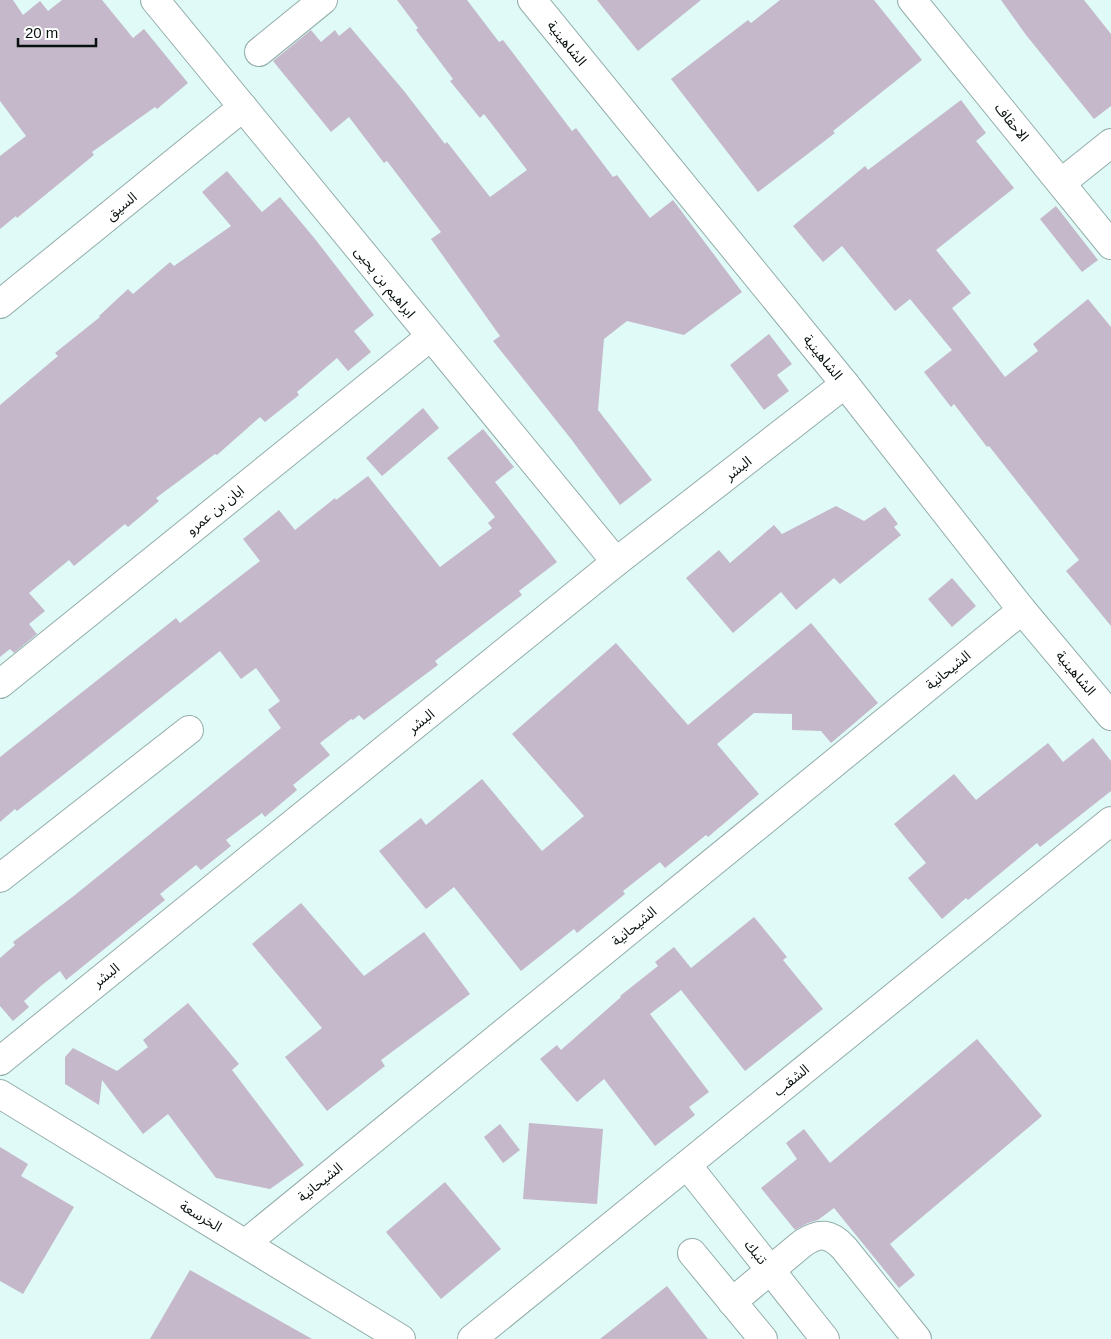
<svg xmlns="http://www.w3.org/2000/svg" width="1111" height="1339" font-family="Helvetica,'Noto Sans Arabic',sans-serif">
<rect width="100%" height="100%" fill="#dffaf7"/>
<g fill="#c5b8ca">
<polygon points="0,0 13,0 23,15 40,1 48,11 62,0 102,0 133,38 144,29 188,83 157,109 155,107 92,152 94,155 17,218 16,216 0,229 0,156 26,136 0,101"/>
<polygon points="397,0 467,0 499,42 503,40 572,131 576,128 613,177 617,175 650,218 673,200 742,292 684,335 627,321 604,339 598,410 652,480 620,505 571,439 493,341 500,336 431,239 441,232 387,161 384,163 349,117 331,132 273,61 311,30 321,42 335,30 339,36 350,27 404,91 445,144 447,142 490,197 527,170 484,114 480,118 450,81 453,79 416,30 418,28"/>
<polygon points="597,0 701,0 638,51"/>
<polygon points="780,0 874,0 922,60 833,131 835,133 758,192 671,79 748,20 751,23"/>
<polygon points="1001,0 1084,0 1111,34 1111,106 1094,119 1026,35"/>
<polygon points="961,100 986,133 976,141 1014,188 936,250 971,293 952,308 1005,377 1038,351 1033,344 1088,299 1111,327 1111,626 1066,571 1079,560 989,446 987,447 954,404 951,407 924,372 952,350 910,299 895,311 842,246 823,262 793,226 865,166 868,170"/>
<polygon points="227,171 262,212 280,197 315,239 374,315 354,331 371,352 348,371 337,358 297,392 299,395 265,422 260,417 217,455 215,454 156,498 159,501 128,527 125,524 74,566 69,560 29,593 45,611 29,624 37,634 14,653 10,649 0,657 0,405 58,356 55,353 100,317 99,316 128,289 133,294 170,262 174,266 231,226 202,192"/>
<polygon points="1056,206 1098,260 1082,272 1040,219"/>
<polygon points="769,334 792,364 777,375 789,391 764,410 730,365"/>
<polygon points="423,408 439,428 382,476 366,458"/>
<polygon points="483,429 514,467 495,482 557,562 519,591 522,595 435,661 438,665 364,720 359,715 353,720 351,719 320,743 330,755 293,785 297,790 265,817 262,813 226,840 231,846 201,870 196,865 160,894 165,900 66,980 60,971 42,985 24,1001 29,1007 13,1021 0,1006 0,958 15,945 13,942 75,895 281,728 268,710 280,701 256,668 241,679 220,651 76,765 17,811 15,809 0,822 0,757 176,618 180,623 260,561 243,539 279,510 295,530 335,498 336,500 368,476 440,567 492,528 488,523 495,517 447,458"/>
<polygon points="836,506 864,521 885,507 898,524 894,527 901,535 840,584 834,578 796,610 781,592 733,633 686,578 719,550 730,563 774,525 782,534"/>
<polygon points="952,578 976,606 952,627 928,599"/>
<polygon points="811,623 878,703 831,743 821,731 792,730 792,714 754,713 717,744 759,794 708,837 706,835 665,868 660,862 623,891 625,894 577,933 574,929 521,971 454,887 426,909 379,851 421,818 426,825 482,779 542,851 584,816 512,734 616,643 688,725"/>
<polygon points="1093,738 1111,761 1111,791 1040,847 1037,843 968,900 966,898 942,919 908,878 926,863 894,824 954,774 976,800 1048,743 1063,762"/>
<polygon points="301,903 364,976 424,932 470,994 381,1060 385,1066 327,1111 285,1057 322,1028 252,944"/>
<polygon points="754,917 787,957 783,960 823,1009 745,1071 681,990 650,1014 709,1092 689,1107 695,1115 655,1146 604,1079 577,1102 540,1059 557,1045 561,1050 621,997 620,996 658,966 655,962 674,947 691,968"/>
<polygon points="188,1003 239,1064 232,1070 304,1165 270,1189 216,1178 168,1114 143,1134 102,1080 99,1105 65,1084 65,1057 73,1048 117,1071 148,1047 143,1040"/>
<polygon points="977,1039 1042,1116 890,1244 915,1275 899,1288 834,1208 818,1220 808,1223 795,1230 761,1188 797,1159 786,1143 804,1129 830,1163"/>
<polygon points="529,1123 603,1129 597,1204 523,1199"/>
<polygon points="500,1124 520,1150 503,1163 484,1137"/>
<polygon points="0,1147 28,1164 21,1176 74,1207 23,1294 0,1281"/>
<polygon points="445,1182 501,1249 441,1299 386,1232"/>
<polygon points="190,1270 236,1296 312,1339 150,1339"/>
<polygon points="667,1286 708,1339 600,1339"/>
</g>
<g fill="none" stroke-linecap="round" stroke-linejoin="round">
<g stroke="#93adaa" stroke-width="30">
<g id="minor">
<polyline points="155,0 616,562"/>
<polyline points="532,0 845,384 1022,610 1111,716"/>
<polyline points="912,0 1111,245"/>
<polyline points="259,52 323,0"/>
<polyline points="1061,183 1111,143"/>
<polyline points="0,304 243,107"/>
<polyline points="0,684 430,337"/>
<polyline points="0,878 189,730"/>
<polyline points="0,1061 616,562 845,384"/>
<polyline points="0,1094 401,1339"/>
<polyline points="687,1165 825,1339"/>
<polyline points="246,1243 1022,610"/>
<polyline points="692,1253 763,1339"/>
<path d="M 732,1302 L 803,1243 C 820,1232 830,1233 844,1248 L 917,1339"/>
<polyline points="472,1339 1111,821"/>
</g>
</g>
<use href="#minor" stroke="#fff" stroke-width="28"/>
</g>
<g text-anchor="middle" dominant-baseline="central" stroke-width="4" stroke-linejoin="round" paint-order="stroke">
<g font-size="14" fill="#081110" stroke="#fff">
<text transform="translate(567 43) rotate(51)">الشاهينية</text>
<text transform="translate(1012 122) rotate(51)">الاحقاف</text>
<text transform="translate(121 206) rotate(-39)">السيق</text>
<text transform="translate(385 282) rotate(51)">ابراهيم بن يحيى</text>
<text transform="translate(823 357) rotate(51)">الشاهينية</text>
<text transform="translate(738 468) rotate(-38)">البشر</text>
<text transform="translate(215 510) rotate(-39)">ابان بن عمرو</text>
<text transform="translate(948 670) rotate(-39)">الشيحانية</text>
<text transform="translate(1076 673) rotate(50)">الشاهينية</text>
<text transform="translate(421 721) rotate(-39)">البشر</text>
<text transform="translate(634 926) rotate(-39)">الشيحانية</text>
<text transform="translate(106 975) rotate(-39)">البشر</text>
<text transform="translate(791 1080) rotate(-39)">الشقب</text>
<text transform="translate(320 1182) rotate(-39)">الشيحانية</text>
<text transform="translate(201 1216) rotate(31)">الخرسعة</text>
<text transform="translate(756 1252) rotate(51)">تنبك</text>
</g>
</g>
<path d="M18 38v8h78v-8" fill="none" stroke="#081110" stroke-width="2.5"/>
<text x="25" y="38" font-size="15" fill="#081110" stroke="#ffffff" stroke-width="4" paint-order="stroke">20 m</text>
</svg>
